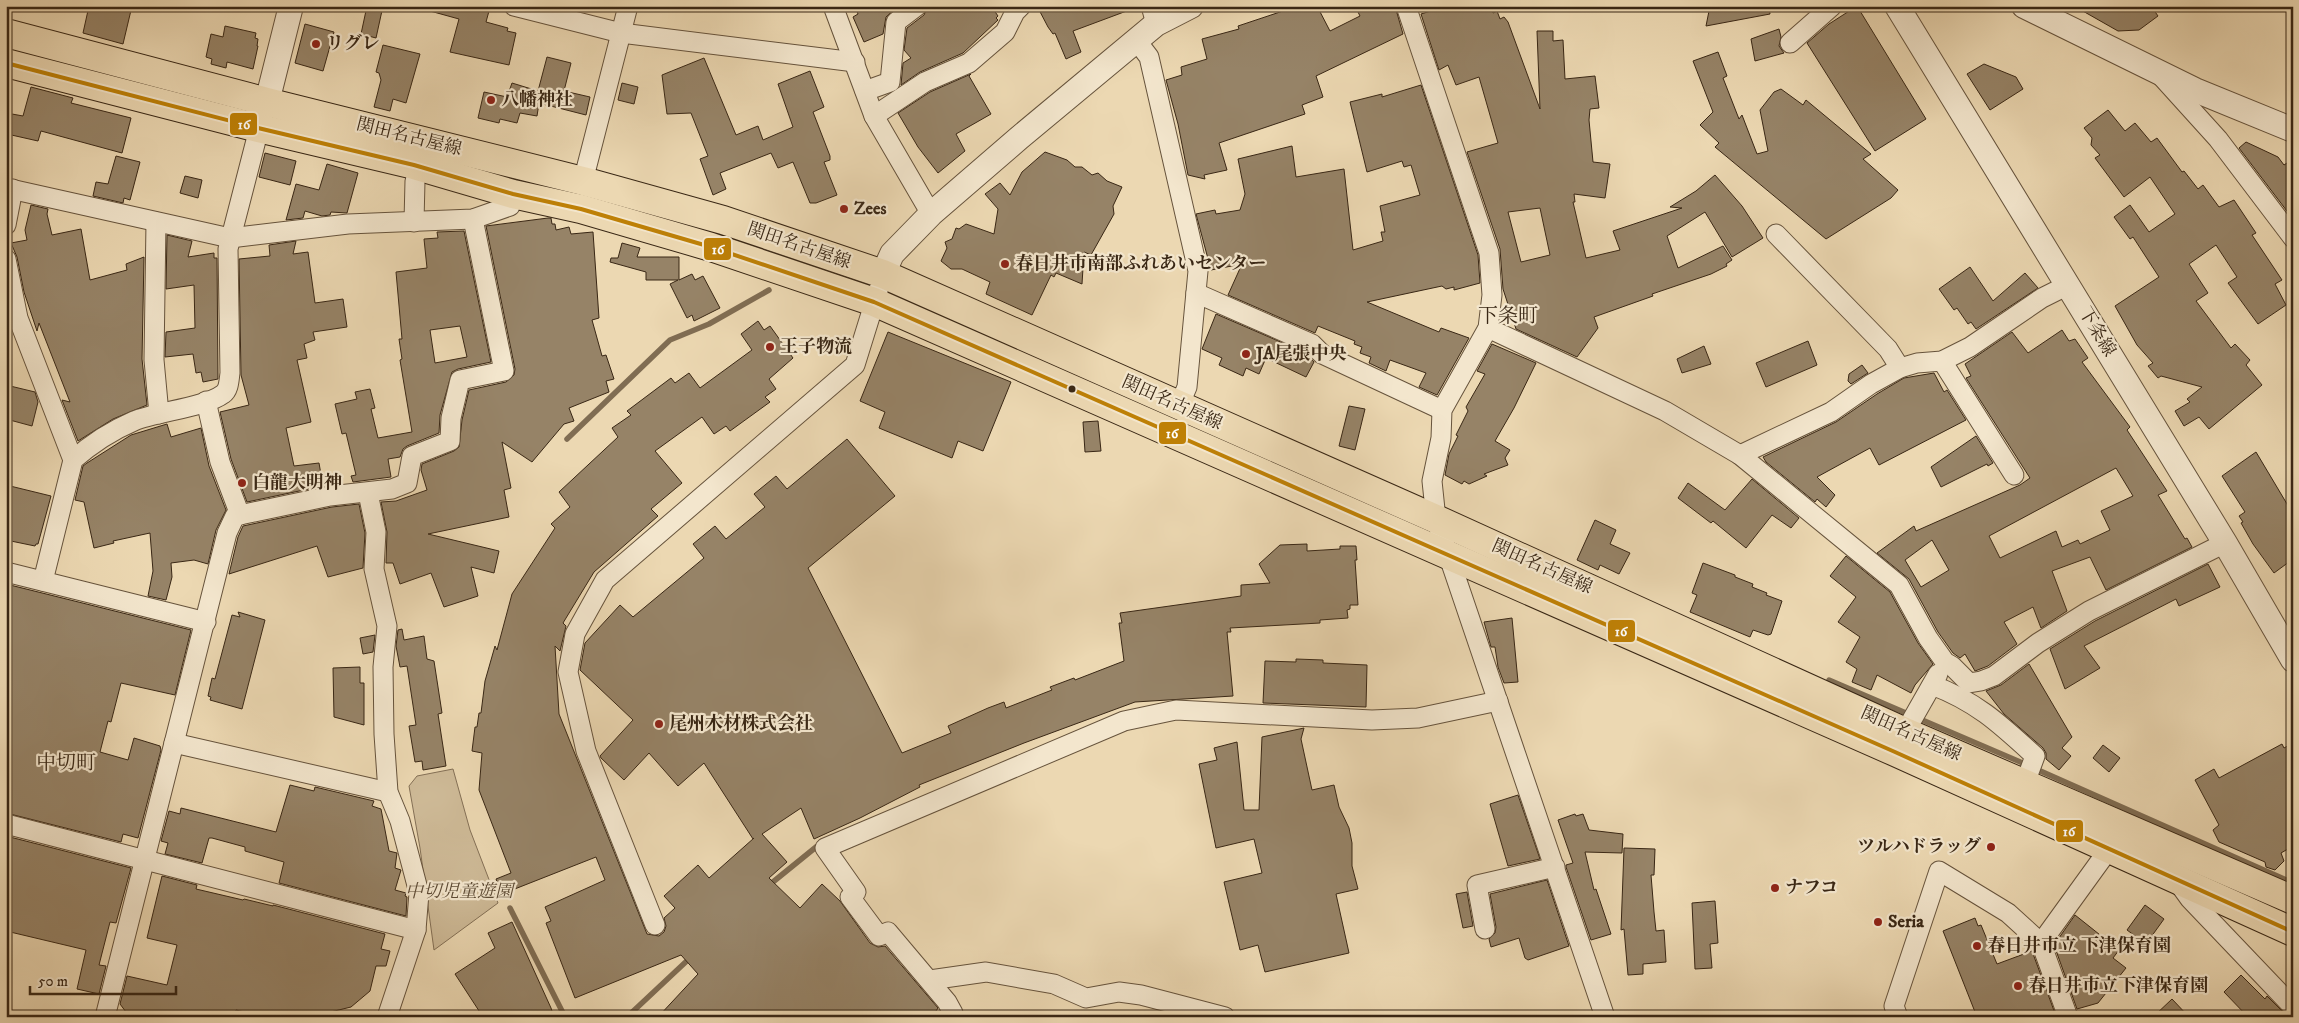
<svg xmlns="http://www.w3.org/2000/svg" width="2299" height="1023" font-family="'IM FELL DW Pica','Noto Serif JP',serif">
<rect width="100%" height="100%" fill="#ecd8b2"/>
<filter id="stains"><feTurbulence type="fractalNoise" baseFrequency=".004" numOctaves="4"/><feColorMatrix values="0 0 0 0 .2 0 0 0 0 .09 0 0 0 0 .02 0 0 0 .5 -.17"/></filter>
<radialGradient id="worn" r=".72"><stop offset=".6" stop-color="#630" stop-opacity="0"/><stop offset="1" stop-color="#630" stop-opacity=".3"/></radialGradient>
<polygon fill="#ceba97" stroke="#847056" points="453,769 470,830 498,903 434,950 420,848 409,786 417,776"/>
<g fill="none" stroke-linecap="round" stroke-linejoin="round">
<g stroke="#806d53" stroke-width="5.5">
<polyline points="567,439 670,340 709,324 769,290"/>
<polyline points="1829,680 2018,761 2293,883"/>
<polyline points="768,886 821,843"/>
<polyline points="510,908 565,1017"/>
<polyline points="627,1017 691,957"/>
</g>
</g>
<g fill="#968367" stroke="#392715" fill-rule="evenodd">
<polygon points="89,6 132,6 123,44 83,33"/>
<polygon points="367,6 383,6 376,38 361,34"/>
<polygon points="431,6 471,6 489,11 486,22 508,28 507,31 516,33 509,65 450,52 459,19 430,11"/>
<polygon points="855,6 898,6 886,17 883,34 864,42 853,17 858,14"/>
<polygon points="928,6 991,6 998,16 996,18 998,20 963,53 920,72 901,85 903,63 911,58 904,50 907,28 924,15"/>
<polygon points="1037,6 1131,6 1132,9 1073,31 1081,52 1066,59 1055,33 1053,34 1048,27"/>
<polygon points="1298,6 1317,6 1330,31 1360,16 1355,6 1395,6 1403,34 1316,76 1323,97 1302,105 1305,114 1219,143 1227,170 1204,175 1205,179 1188,175 1178,124 1166,80 1182,75 1181,67 1207,59 1202,39 1239,29 1238,26"/>
<path d="M 1433,6 L 1491,6 L 1493,13 L 1497,11 L 1500,19 L 1504,17 L 1508,22 L 1540,109 L 1537,31 L 1553,31 L 1553,41 L 1563,40 L 1565,79 L 1595,76 L 1599,108 L 1590,109 L 1589,120 L 1593,162 L 1610,164 L 1605,198 L 1574,194 L 1575,202 L 1573,202 L 1586,258 L 1620,250 L 1613,231 L 1682,208 L 1670,207 L 1696,191 L 1715,175 L 1742,206 L 1763,238 L 1732,257 L 1705,212 L 1667,236 L 1678,268 L 1723,246 L 1732,260 L 1726,264 L 1727,266 L 1711,274 L 1652,294 L 1653,296 L 1594,317 L 1598,328 L 1577,357 L 1516,329 L 1503,289 L 1500,249 L 1467,152 L 1498,143 L 1479,77 L 1456,85 L 1448,65 L 1439,70 L 1421,14 L 1434,10 ZM 1540,208 L 1550,255 L 1521,262 L 1508,212 Z"/>
<polygon points="1710,6 1769,6 1770,14 1706,26"/>
<polygon points="1857,6 1926,119 1875,151 1807,43 1829,24"/>
<polygon points="2074,6 2151,6 2158,16 2139,30 2118,31"/>
<polygon points="305,24 334,32 323,71 295,63"/>
<polygon points="225,26 256,33 255,38 258,39 257,46 258,46 253,69 227,62 226,68 211,64 212,59 206,57 211,34 223,37"/>
<polygon points="1779,29 1781,37 1779,46 1784,53 1755,61 1751,39"/>
<polygon points="383,45 420,54 406,103 393,99 390,111 374,107 381,80 379,73 376,72"/>
<polygon points="1718,52 1727,76 1723,78 1739,119 1742,115 1757,154 1768,151 1760,110 1774,92 1781,89 1803,105 1806,100 1871,154 1863,159 1898,190 1891,198 1826,239 1715,147 1719,143 1700,125 1713,112 1693,61"/>
<polygon points="547,57 571,63 564,91 590,97 586,115 539,103 537,116 520,113 517,123 500,119 499,123 478,118 484,92 507,97 512,83 538,91"/>
<polygon points="704,58 736,135 758,126 763,140 793,127 778,84 810,71 824,107 813,112 830,156 830,160 824,162 837,195 816,203 810,203 793,162 778,168 771,153 720,173 726,189 713,195 700,159 708,156 691,113 667,114 662,75"/>
<polygon points="1984,64 2016,77 2023,89 1990,110 1967,74"/>
<polygon points="971,74 969,76 991,114 956,134 965,151 938,173 918,147 898,113 930,92"/>
<polygon points="622,83 638,87 634,104 618,100"/>
<polygon points="1421,85 1478,255 1480,283 1454,290 1454,287 1446,289 1442,286 1367,302 1439,332 1441,328 1469,338 1437,395 1419,387 1426,373 1390,360 1386,371 1369,363 1371,357 1360,353 1362,347 1354,344 1355,341 1318,326 1315,333 1228,295 1242,264 1211,270 1196,214 1215,210 1216,214 1240,210 1245,194 1238,159 1292,146 1296,177 1344,169 1353,250 1383,241 1381,232 1385,232 1380,206 1420,195 1411,165 1404,167 1402,161 1367,172 1350,102 1382,94 1382,97"/>
<polygon points="31,87 73,98 71,103 131,118 122,153 41,131 38,141 7,134 12,114 23,116"/>
<polygon points="2108,110 2125,131 2135,123 2151,142 2157,138 2182,172 2184,171 2198,189 2203,185 2219,207 2234,200 2256,233 2252,235 2282,280 2275,284 2286,305 2258,324 2228,283 2237,277 2216,245 2189,264 2208,293 2196,301 2231,348 2235,344 2250,360 2246,365 2262,385 2209,429 2199,417 2184,426 2175,411 2190,402 2187,399 2202,387 2161,376 2158,378 2148,366 2153,363 2137,345 2115,306 2159,277 2133,237 2130,239 2114,217 2130,205 2149,232 2175,214 2150,177 2124,197 2095,158 2100,155 2091,145 2092,138 2084,128"/>
<polygon points="2246,142 2278,157 2284,165 2293,159 2293,219 2239,148"/>
<polygon points="1045,152 1067,160 1075,167 1082,167 1092,175 1098,173 1107,181 1122,187 1113,206 1114,214 1091,255 1084,252 1082,284 1056,273 1054,277 1051,275 1032,315 986,294 990,282 962,269 951,269 941,261 947,248 945,242 952,239 956,228 959,229 966,224 994,234 998,209 985,194 1000,183 1010,195 1022,172"/>
<polygon points="265,153 296,161 290,185 259,177"/>
<polygon points="116,156 140,162 130,200 124,198 123,203 93,196 96,182 108,184"/>
<polygon points="327,164 358,173 347,213 331,212 330,215 322,216 305,211 303,218 286,220 296,184 319,190"/>
<polygon points="185,176 202,180 198,198 180,193"/>
<polygon points="31,205 48,209 47,214 52,235 81,229 90,280 127,270 126,264 144,257 142,359 147,405 113,419 78,441 62,400 70,402 39,323 37,331 24,292 17,257 11,243 27,240 25,230"/>
<polygon points="548,218 551,218 552,224 555,224 556,230 569,227 571,234 593,232 599,318 592,320 602,356 606,355 614,379 606,381 609,392 569,408 574,421 564,424 532,462 502,442 511,488 504,490 509,517 428,534 499,551 494,573 471,567 478,596 444,607 431,573 400,584 393,563 386,563 387,532 381,502 396,501 427,490 421,470 422,464 454,451 459,447 462,420 469,390 506,382 514,375 515,369 486,226"/>
<path d="M 464,231 L 491,362 L 458,369 L 452,372 L 440,415 L 439,433 L 407,446 L 403,449 L 400,457 L 388,459 L 391,477 L 353,482 L 351,476 L 356,475 L 346,433 L 342,434 L 335,404 L 357,399 L 355,392 L 370,389 L 375,408 L 371,409 L 378,438 L 412,432 L 400,360 L 402,359 L 399,339 L 402,339 L 396,272 L 427,268 L 424,239 L 438,238 L 437,232 ZM 460,326 L 467,357 L 435,363 L 430,330 Z"/>
<polygon points="167,235 192,241 188,257 214,253 214,258 217,258 218,379 203,382 201,372 196,373 193,354 165,357 166,332 195,328 194,285 166,289"/>
<polygon points="296,241 293,254 308,252 315,303 343,299 347,327 313,332 315,340 304,344 307,358 297,360 311,422 286,428 294,466 319,463 323,486 247,502 231,459 220,412 249,405 241,375 239,259 270,256 269,245"/>
<polygon points="622,243 640,248 637,257 679,257 679,280 692,274 695,280 703,276 720,308 694,321 692,315 687,318 670,284 678,280 646,280 646,272 610,262 611,258 618,258"/>
<polygon points="1970,267 1993,301 2025,273 2038,288 1976,329 1971,322 1968,324 1957,308 1954,310 1939,289"/>
<polygon points="1216,314 1306,353 1314,362 1306,377 1266,358 1259,374 1246,368 1243,376 1219,365 1222,358 1202,349"/>
<polygon points="758,321 764,330 770,326 793,358 769,379 776,389 765,397 770,402 730,431 726,426 714,434 702,417 655,451 682,483 651,509 658,516 594,572 563,623 566,626 560,651 555,646 559,714 647,934 659,936 664,932 666,926 664,918 675,908 664,896 698,865 709,878 754,838 753,839 704,763 678,786 649,753 624,780 601,758 600,756 633,720 580,670 585,643 620,605 633,617 704,558 693,544 715,526 726,539 765,507 754,494 776,476 787,489 847,439 895,496 808,568 902,753 951,733 948,726 988,708 1004,702 1006,708 1052,690 1050,687 1074,678 1075,680 1124,661 1119,623 1122,623 1120,613 1241,596 1241,585 1270,583 1259,564 1280,545 1307,544 1307,551 1340,549 1340,546 1356,546 1357,560 1355,560 1358,605 1350,605 1350,609 1347,610 1348,618 1320,620 1320,623 1230,628 1231,632 1227,632 1233,696 1135,702 1024,743 919,785 920,787 860,818 814,839 801,808 762,834 787,862 769,878 800,908 822,884 840,901 870,943 878,947 885,946 938,1008 932,1017 658,1017 698,974 681,955 575,998 546,923 551,921 545,907 605,880 596,857 502,894 496,879 511,873 479,790 482,753 472,751 475,727 477,727 479,713 481,713 485,681 495,646 497,650 512,594 555,528 551,524 570,507 559,492 618,437 612,428 631,415 627,411 671,378 675,383 689,373 700,388 752,350 741,334"/>
<path d="M 2062,330 L 2069,341 L 2075,339 L 2088,358 L 2082,362 L 2130,427 L 2127,430 L 2167,491 L 2158,495 L 2185,539 L 2187,538 L 2192,547 L 2106,590 L 2090,557 L 2052,571 L 2067,611 L 2041,628 L 2033,607 L 2004,622 L 2017,644 L 1988,666 L 1975,671 L 1965,654 L 1960,658 L 1953,653 L 1938,632 L 1909,579 L 1877,553 L 1914,526 L 1916,531 L 2020,485 L 2030,478 L 1966,378 L 1971,376 L 1965,364 L 2012,332 L 2028,353 ZM 2116,468 L 2133,496 L 2101,511 L 2110,530 L 2080,544 L 2078,540 L 2062,547 L 2056,531 L 2000,558 L 1989,536 ZM 1932,540 L 1949,570 L 1921,587 L 1905,560 Z"/>
<polygon points="888,332 1011,382 983,451 958,441 952,458 879,428 885,412 860,401"/>
<polygon points="1808,341 1817,365 1766,387 1756,363"/>
<polygon points="1492,344 1536,363 1514,408 1495,441 1510,450 1505,458 1508,465 1484,474 1487,476 1469,484 1464,481 1462,484 1445,475 1449,454 1458,436 1456,435 1468,411 1466,407 1485,374 1477,371"/>
<polygon points="1704,346 1711,364 1682,373 1677,359"/>
<polygon points="1862,365 1868,373 1851,384 1848,381 1849,374"/>
<polygon points="1934,373 1944,392 1947,390 1966,420 1879,465 1870,448 1817,477 1835,495 1826,507 1817,499 1815,502 1766,462 1763,457 1836,422 1877,394 1904,378"/>
<polygon points="6,385 35,392 38,402 32,426 6,419"/>
<polygon points="1349,406 1365,409 1355,450 1339,446"/>
<polygon points="1098,421 1101,451 1085,452 1083,422"/>
<polygon points="167,424 171,437 201,428 209,466 226,510 216,530 208,564 194,560 171,563 172,577 166,600 148,596 153,571 150,533 113,541 114,543 94,548 84,502 75,500 83,466 87,463 131,435"/>
<polygon points="1976,436 1993,463 1988,466 1987,464 1941,487 1931,467"/>
<polygon points="2256,452 2293,514 2293,559 2274,573 2253,544 2241,523 2243,522 2239,516 2245,512 2222,476"/>
<polygon points="1752,479 1799,518 1791,528 1772,515 1746,548 1713,521 1711,523 1678,498 1688,483 1725,510"/>
<polygon points="6,485 51,496 38,544 36,544 35,546 6,540"/>
<polygon points="359,504 365,533 363,568 328,577 317,546 229,574 238,537 243,526 332,507"/>
<polygon points="1595,520 1616,530 1610,544 1630,553 1619,574 1600,565 1598,570 1577,560"/>
<polygon points="1846,556 1890,592 1918,643 1933,664 1915,685 1911,693 1877,675 1871,690 1852,682 1857,669 1846,662 1860,637 1838,622 1856,597 1830,576"/>
<polygon points="1703,563 1735,575 1735,577 1753,584 1752,587 1767,593 1766,595 1782,601 1771,634 1768,635 1753,630 1750,637 1690,612 1697,595 1692,593"/>
<polygon points="2208,564 2220,587 2179,606 2176,599 2084,646 2100,668 2065,689 2050,649 2095,621"/>
<polygon points="6,584 191,630 175,695 121,683 111,722 108,721 100,752 128,760 134,738 160,746 161,750 138,838 123,834 121,842 6,813"/>
<polygon points="238,612 265,620 242,709 210,700 211,697 208,696 212,678 215,679 232,615 240,617"/>
<polygon points="1512,618 1518,682 1504,683 1498,667 1495,647 1491,647 1484,622"/>
<polygon points="402,629 404,640 424,636 427,659 434,661 442,713 438,714 446,766 423,770 422,761 415,762 409,726 416,725 407,666 400,667 396,646 398,630"/>
<polygon points="375,635 373,652 363,654 360,638"/>
<polygon points="1296,659 1323,660 1323,663 1367,665 1366,707 1263,703 1265,661 1296,662"/>
<polygon points="2029,664 2072,737 2062,748 2071,756 2059,770 2046,759 2046,753 2043,748 2004,714 1986,691 2001,685"/>
<polygon points="360,667 360,683 364,683 364,725 334,717 333,668"/>
<polygon points="1304,728 1301,739 1312,790 1334,785 1339,807 1349,828 1352,843 1352,866 1358,889 1336,894 1349,953 1265,972 1258,945 1240,950 1224,882 1262,873 1254,839 1216,848 1199,764 1217,760 1214,748 1237,742 1244,810 1259,810 1262,737"/>
<polygon points="2293,743 2293,846 2281,853 2284,861 2275,870 2266,867 2265,862 2219,842 2213,830 2219,825 2195,780 2214,769 2219,778 2282,744 2284,748"/>
<polygon points="2103,745 2120,758 2109,772 2093,758"/>
<polygon points="290,785 314,791 315,787 374,801 372,806 381,809 389,851 397,853 395,868 401,870 395,890 406,893 405,896 407,897 406,916 279,883 284,862 245,851 245,847 212,838 209,838 202,863 165,854 168,843 161,841 169,811 180,814 181,808 276,832"/>
<polygon points="1518,795 1540,859 1508,866 1490,804"/>
<polygon points="1575,814 1576,816 1583,814 1589,830 1623,834 1622,853 1585,852 1594,890 1596,889 1611,934 1591,940 1566,867 1566,865 1573,863 1558,820"/>
<polygon points="6,836 131,868 116,923 110,922 99,965 106,966 99,994 77,989 86,950 6,931"/>
<polygon points="1624,848 1655,849 1654,875 1651,875 1654,912 1656,931 1664,930 1666,962 1643,964 1643,974 1628,975 1624,929 1621,930"/>
<polygon points="162,876 197,885 196,889 243,900 244,899 273,906 273,905 385,934 381,949 390,951 386,966 376,966 370,991 351,1007 310,1017 264,1017 236,1010 235,1017 145,1017 126,1012 120,1004 127,976 167,985 177,945 147,938"/>
<polygon points="1547,880 1569,946 1528,960 1525,958 1519,938 1491,947 1489,939 1495,933 1496,927 1490,894"/>
<polygon points="1467,892 1473,926 1463,928 1456,894"/>
<polygon points="1715,901 1718,943 1710,944 1712,968 1695,969 1692,903"/>
<polygon points="2145,905 2164,919 2146,944 2127,930"/>
<polygon points="2075,915 2119,950 2113,958 2126,968 2098,1003 2077,1009 2054,945"/>
<polygon points="1975,918 1978,926 1981,925 1997,964 2032,951 2056,1016 1977,1017 1943,931"/>
<polygon points="512,922 551,1008 554,1017 483,1017 455,974 495,948 488,933"/>
<polygon points="2241,975 2265,999 2267,996 2288,1017 2248,1017 2224,992"/>
<polygon points="2172,999 2189,1017 2153,1017"/>
</g>
<g fill="none" stroke-linecap="round" stroke-linejoin="round">
<g stroke="#66533c" stroke-width="21">
<g id="minor">
<polyline points="514,6 621,33 855,62"/>
<polyline points="833,6 874,116 931,214"/>
<polyline points="1151,6 1156,24"/>
<polyline points="1406,6 1489,253 1492,295 1488,328 1442,410 1441,438 1432,481 1436,519 1605,1017"/>
<polyline points="1136,40 1149,57 1198,271 1187,387 1179,406"/>
<polyline points="1790,43 1832,6"/>
<polyline points="2161,76 2218,139 2293,238"/>
<polyline points="865,91 890,82 896,22 917,6"/>
<polyline points="874,116 925,82 969,63 1005,32 1015,12 1021,6"/>
<polyline points="583,181 628,6"/>
<polyline points="6,188 230,238 348,224 473,219 510,206 513,194"/>
<polyline points="156,222 154,360 159,414"/>
<polyline points="414,222 415,181"/>
<polyline points="6,225 13,189"/>
<polyline points="1776,234 1888,349 1900,368"/>
<polyline points="6,259 18,318 73,460"/>
<polyline points="1196,293 1312,344 1322,354 1442,410"/>
<polyline points="1488,328 1665,411 1740,455 1899,585 1928,638 1945,662 1952,666 1969,683 1981,681 1994,676 2038,643 2089,611 2225,543"/>
<polyline points="1942,361 2014,475"/>
<polyline points="206,401 220,462 240,515"/>
<polyline points="1740,455 1831,412 1871,384 1900,368 1917,363 1942,361 1970,347 2042,298 2068,285"/>
<polyline points="368,493 376,532 374,569 387,626 383,667 384,734 388,792 400,821 419,893 416,930 387,1017"/>
<polyline points="6,572 206,622"/>
<path d="M 43,581 L 73,460 C 90,445 113,430 134,421 C 156,412 206,407 223,394 C 229,390 229,380 230,373 L 228,249 L 262,117"/>
<path d="M 1932,685 C 1977,702 2000,724 2035,756 L 2025,783"/>
<polyline points="1905,732 1938,674"/>
<polyline points="174,743 388,792"/>
<polyline points="6,824 416,930"/>
<polyline points="2177,881 2190,899 2293,1007"/>
<polyline points="655,925 586,751 568,672 575,634 605,580 855,365 878,291"/>
<polyline points="1485,929 1477,885 1555,867"/>
<polyline points="2041,943 2109,849"/>
<polyline points="930,980 986,972 1054,984 1086,998 1119,992 1141,995 1225,1017"/>
<polyline points="105,1017 227,533 235,516 330,496 392,489 407,483 412,456 450,441 451,418 460,380 504,371 473,219"/>
<polyline points="948,1017 953,1013 947,1002 888,932 879,936 850,897 856,892 825,848 1124,721 1176,710 1372,720 1418,718 1498,701"/>
<polyline points="1898,1017 1894,1006 1939,871 2008,913 2041,943 2068,1017"/>
</g>
</g>
<g stroke="#66533c" stroke-width="26">
<g id="tertiary">
<polyline points="1897,6 2225,543 2293,660"/>
<polyline points="2024,6 2195,90 2293,130"/>
<polyline points="267,102 291,6"/>
<polyline points="883,274 892,254 931,214 1019,138 1156,24 1191,6"/>
</g>
</g>
<g stroke="#392715" stroke-width="30">
<g id="primary">
<polyline points="6,33 267,102 583,181 723,220 883,274 1436,519 1905,732 2293,900"/>
<polyline points="6,63 258,128 414,165 513,194 581,209 711,247 874,302 1895,752 2293,932"/>
</g>
</g>
<use href="#minor" stroke="#f3e6cd" stroke-width="19"/>
<use href="#tertiary" stroke="#f3e6cd" stroke-width="24"/>
<use href="#primary" stroke="#ecd8b2" stroke-width="28"/>
<g stroke="#f3e6cd" stroke-width="8">
<polyline id="bus-1" points="6,63 258,128 414,165 513,194 581,209 711,247 874,302 1895,752 2293,932"/>
</g>
<use href="#bus-1" stroke="#be8006" stroke-width="4"/>
</g>
<g fill="#8f2418" stroke="#f3e6cd" stroke-width="2">
<circle cx="316" cy="44" r="5"/>
<circle cx="491" cy="100" r="5"/>
<circle cx="844" cy="209" r="5"/>
<circle cx="1005" cy="264" r="5"/>
<circle cx="770" cy="347" r="5"/>
<circle cx="1246" cy="354" r="5"/>
<circle cx="242" cy="483" r="5"/>
<circle cx="659" cy="724" r="5"/>
<circle cx="1991" cy="847" r="5"/>
<circle cx="1775" cy="888" r="5"/>
<circle cx="1878" cy="922" r="5"/>
<circle cx="1977" cy="946" r="5"/>
<circle cx="2018" cy="986" r="5"/>
</g>
<circle fill="#392715" stroke="#f3e6cd" stroke-width="2" cx="1072" cy="389" r="4.5"/>
<g text-anchor="middle" dominant-baseline="central" stroke-width="4.5" stroke-linejoin="round" paint-order="stroke">
<g font-size="18" font-weight="bold" fill="#392715" stroke="#f3e6cd" text-anchor="start">
<text x="326" y="44">リグレ</text>
<text x="501" y="100">八幡神社</text>
<text x="854" y="209">Zees</text>
<text x="1015" y="264">春日井市南部ふれあいセンター</text>
<text x="780" y="347">王子物流</text>
<text x="1256" y="354">JA尾張中央</text>
<text x="252" y="483">白龍大明神</text>
<text x="669" y="724">尾州木材株式会社</text>
<text x="1981" y="847" text-anchor="end">ツルハドラッグ</text>
<text x="1785" y="888">ナフコ</text>
<text x="1888" y="922">Seria</text>
<text x="1987" y="946">春日井市立 下津保育園</text>
<text x="2028" y="986">春日井市立下津保育園</text>
</g>
<g font-size="18" fill="#392715" stroke="#f3e6cd">
<text transform="translate(409 137) rotate(14)">関田名古屋線</text>
<text transform="translate(799 246) rotate(19)">関田名古屋線</text>
<text transform="translate(2097 332) rotate(59)">下条線</text>
<text transform="translate(1172 403) rotate(24)">関田名古屋線</text>
<text transform="translate(1542 567) rotate(24)">関田名古屋線</text>
<text transform="translate(1911 734) rotate(24)">関田名古屋線</text>
</g>
<g font-size="18" font-style="italic" fill="#5e4c36" stroke="#f3e6cd">
<text x="459" y="892">中切児童遊園</text>
</g>
<g font-size="20" fill="#392715" stroke="#f3e6cd">
<text x="1508" y="316">下条町</text>
<text x="66" y="763">中切町</text>
</g>
</g>
<g stroke="#f3e6cd" stroke-width="2">
<rect x="229" y="112" width="29" height="24" rx="5" fill="#be8006"/>
<rect x="703" y="237" width="29" height="24" rx="5" fill="#be8006"/>
<rect x="1158" y="421" width="29" height="24" rx="5" fill="#be8006"/>
<rect x="1607" y="619" width="29" height="24" rx="5" fill="#be8006"/>
<rect x="2055" y="819" width="29" height="24" rx="5" fill="#be8006"/>
</g>
<g font-size="14" text-anchor="middle" font-weight="bold" fill="#fff">
<text x="244" y="129">16</text>
<text x="718" y="254">16</text>
<text x="1172" y="438">16</text>
<text x="1621" y="636">16</text>
<text x="2069" y="836">16</text>
</g>
<rect width="2299" height="1023" fill="none" stroke="#ecd8b2" stroke-width="25"/>
<rect x="8" y="8" width="2284" height="1008" fill="none" stroke="#392715" stroke-width="2.5"/>
<rect x="12" y="12" width="2274" height="998" fill="none" stroke="#392715"/>
<path d="M30 986v8h146v-8" fill="none" stroke="#392715" stroke-width="2.5"/>
<text x="38" y="986" font-size="15" fill="#392715" stroke="#f3e6cd" stroke-width="4" paint-order="stroke">50 m</text>
<rect width="100%" height="100%" filter="url(#stains)"/>
<rect width="100%" height="100%" fill="url(#worn)"/>
</svg>
